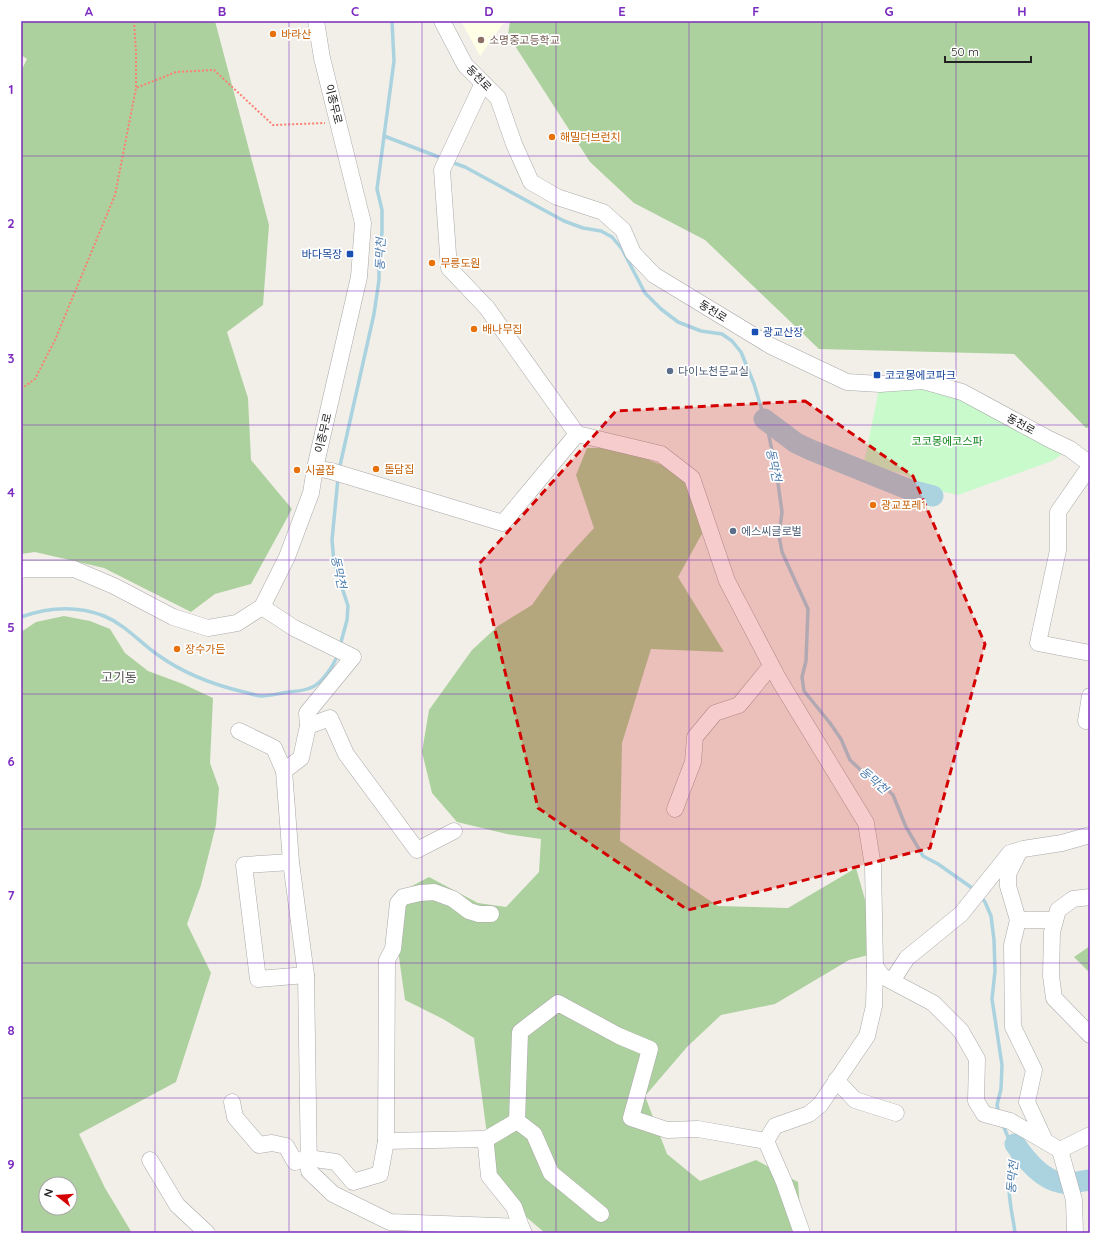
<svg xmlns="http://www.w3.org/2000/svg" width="1111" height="1254" font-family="Quicksand,'Noto Sans KR',sans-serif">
<rect width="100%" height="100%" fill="#f2efe9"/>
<polygon fill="#ffffe5" points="461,21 509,21 502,25 480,56"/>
<g fill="#add19e" fill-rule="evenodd">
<polygon points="21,21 215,21 269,225 263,305 227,332 248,398 251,460 292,509 251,584 215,594 191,612 104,568 35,552 21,554 21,71 27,59 21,55"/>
<polygon points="510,21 1090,21 1090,427 1086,428 1014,354 819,349 705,240 634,203 590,162 508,35"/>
<polygon points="587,448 619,448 677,471 709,521 678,577 724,652 651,649 622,743 620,841 718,906 788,908 856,868 880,952 849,960 775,1004 721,1015 687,1047 645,1096 667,1154 700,1181 756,1160 798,1182 802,1233 545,1233 525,1216 491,1164 474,1038 443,1019 405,1000 396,936 410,887 429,877 478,903 506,907 539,872 541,839 507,834 457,822 432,793 422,752 429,710 472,650 498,626 532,605 560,565 594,528 576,475"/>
<path d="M 64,616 L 90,621 L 110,629 L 125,653 L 148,671 L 183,684 L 213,698 L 210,763 L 219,788 L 216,825 L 201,885 L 187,924 L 211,973 L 176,1082 L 79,1134 L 105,1188 L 132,1233 L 21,1233 L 21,632 L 36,622 ZM 46,1184 L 70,1184 L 70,1208 L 46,1208 Z"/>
<polygon points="1090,946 1090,973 1074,957"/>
</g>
<polygon fill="#c8facc" points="880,384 962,392 1070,449 1052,461 958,495 925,488 906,475 864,463"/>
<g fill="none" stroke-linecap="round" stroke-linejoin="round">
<g stroke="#aad3df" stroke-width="3.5">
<polyline points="384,136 444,159"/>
<polyline points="451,162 465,167 564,221 583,228 601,231 612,237 622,249 645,293 661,309 678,322 701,331 722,334 732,341 741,352 754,384 767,427 776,469 782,512 779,536 782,552 808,609 806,661 802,677 804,691 830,723 841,739 850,760 864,773 882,784 893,795 906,827 923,856 938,864 975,890"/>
<polyline points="339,470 374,314 379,280 379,258 382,232 382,210 377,189 394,61 392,21"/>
<polyline points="338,478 332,540 334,563 348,606 347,620 340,646"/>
<path d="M 21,617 C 49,607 76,605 104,616 C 126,625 139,642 158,655 C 183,673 214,685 244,692 C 249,693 256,696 262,696 C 270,696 280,693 289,692 C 296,691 303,691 310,688 C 321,685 334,665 338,654"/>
<polyline points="981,897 985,902 991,916 994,940 995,971 992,999 1002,1065 1001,1089 997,1105 999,1114"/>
<path d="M 1003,1125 L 1008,1137 L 1015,1144 C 1014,1157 1010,1170 1009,1182 C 1008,1199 1013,1216 1015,1233"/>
</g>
<g stroke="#aad3df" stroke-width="21">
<polyline points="764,419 796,443 811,450 910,490 933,496"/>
<path d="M 1015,1144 C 1026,1160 1042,1180 1062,1183 C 1071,1184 1081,1181 1090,1180"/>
</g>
<g stroke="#a9a9a9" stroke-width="17">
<g id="minor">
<polyline points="442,21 465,65 498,98 514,144 531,182 557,197 603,212 623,230 633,253 654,275 771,346 847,382 880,384 923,381 962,392 1049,439 1070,449 1090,464"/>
<polyline points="483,83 442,170 449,268 487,308 577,434 661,454 692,478 727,581 779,680 866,823 873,866 875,966 882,976 933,1003 961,1031 977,1059 976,1101 984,1114 1010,1121 1060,1150"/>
<polyline points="1090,466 1058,512 1058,550 1038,643 1090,653"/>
<polyline points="315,468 331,471 503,523 577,434"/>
<polyline points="21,570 23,569 74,569 114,586 173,617 208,628 237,623 262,607 287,557 311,493 315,468 359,277 363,223 322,58 316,21"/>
<polyline points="262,607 294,628 353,657 307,713 308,726"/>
<polyline points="1086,721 1090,696"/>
<polyline points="239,731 274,748 284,771"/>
<polyline points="675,809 693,762 695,737 715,713 739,705 771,666"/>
<polyline points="454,831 417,850 346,754 330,718 308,726 301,758 284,771 291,862 306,975 309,1171 333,1194 390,1222 521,1227 524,1233"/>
<polyline points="1018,854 1008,874 1008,886 1018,920"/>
<polyline points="291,862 244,865 258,979 306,975"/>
<polyline points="1090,897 1073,899 1058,910 1052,932 1051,976 1054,998 1090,1035"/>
<polyline points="491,914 479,914 469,911 453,899 434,892 420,893 403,897 398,903 393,949 387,960 386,1141 482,1139 486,1145 489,1176 514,1207 521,1227"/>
<polyline points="892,981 907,958 961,914 1010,853 1023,849 1062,843 1090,835"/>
<polyline points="836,1080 855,1100 896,1113"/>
<polyline points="232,1102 235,1117 259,1145 272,1143 286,1146 295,1162 308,1158 336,1162 353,1182 380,1174 386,1141"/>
<polyline points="517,1121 534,1134 551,1173 601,1214"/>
<polyline points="483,1141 517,1121 520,1032 558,1003 619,1036 650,1049 631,1118 667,1130 698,1129 766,1141"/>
<polyline points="1045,1141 1027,1102 1034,1070 1013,1027 1012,945 1018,920 1055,920"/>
<polyline points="150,1160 177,1205 207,1233"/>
<polyline points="802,1233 784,1182 766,1141 775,1126 809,1114 820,1105 867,1036 874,1006 875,966"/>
<polyline points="1075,1233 1074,1200 1060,1150 1090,1135"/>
</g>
</g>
<g stroke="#fa8072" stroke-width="2" stroke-dasharray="2 2" stroke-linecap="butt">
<polyline points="134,21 136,54 136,88"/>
<polyline points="21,389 35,379 55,340 115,195 136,88 176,72 214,70 273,125 325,123"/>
</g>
<use href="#minor" stroke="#fff" stroke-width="16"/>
</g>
<path fill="#d40000" fill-opacity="0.2" stroke="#d40000" stroke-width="3" stroke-dasharray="8 5" stroke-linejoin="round" d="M 805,401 L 913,476 L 985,644 L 930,848 L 688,910 L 538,808 L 479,564 L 616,411 Z"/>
<path fill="none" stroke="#7b2cbf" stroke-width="1" stroke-opacity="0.55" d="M 155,21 L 155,1233M 289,21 L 289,1233M 422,21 L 422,1233M 556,21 L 556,1233M 689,21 L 689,1233M 822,21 L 822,1233M 956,21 L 956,1233M 21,156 L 1090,156M 21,291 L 1090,291M 21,425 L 1090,425M 21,560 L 1090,560M 21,694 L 1090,694M 21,829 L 1090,829M 21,963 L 1090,963M 21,1098 L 1090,1098"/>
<g fill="#e8710a" stroke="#fff" stroke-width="1.5">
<circle cx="273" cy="34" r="4"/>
<circle cx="552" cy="137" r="4"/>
<circle cx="432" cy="263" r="4"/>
<circle cx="474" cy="329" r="4"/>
<circle cx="376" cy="469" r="4"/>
<circle cx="297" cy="470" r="4"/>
<circle cx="873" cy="505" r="4"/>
<circle cx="177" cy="649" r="4"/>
</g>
<circle fill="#8d6e63" stroke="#fff" stroke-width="1.5" cx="481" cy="40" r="4"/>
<g fill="#1a4fb4" stroke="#fff" stroke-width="1.5">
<rect x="346" y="250" width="8" height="8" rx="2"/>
<rect x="751" y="328" width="8" height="8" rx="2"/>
<rect x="873" y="371" width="8" height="8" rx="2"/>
</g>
<g fill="#5c6f8a" stroke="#fff" stroke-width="1.5">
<circle cx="670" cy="371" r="4"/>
<circle cx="733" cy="531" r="4"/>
</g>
<g text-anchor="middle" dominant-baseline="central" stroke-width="3.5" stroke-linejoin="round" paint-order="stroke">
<g font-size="11" fill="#c56008" stroke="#fff" text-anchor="start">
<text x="281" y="34">바라산</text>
<text x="560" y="137">해밀더브런치</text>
<text x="440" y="263">무릉도원</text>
<text x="482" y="329">배나무집</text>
<text x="384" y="469">돌담집</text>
<text x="305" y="470">시골잡</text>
<text x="881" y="505">광교포레1</text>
<text x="185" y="649">장수가든</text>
</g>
<g font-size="11" fill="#785e54" stroke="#fff" text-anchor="start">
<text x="489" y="40">소명중고등학교</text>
</g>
<g font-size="11" fill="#222" stroke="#fff">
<text transform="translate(479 78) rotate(46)">동천로</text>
<text transform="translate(334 104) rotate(76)">이종무로</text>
<text transform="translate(713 311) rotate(32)">동천로</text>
<text transform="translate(1021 424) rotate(29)">동천로</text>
<text transform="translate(323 433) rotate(-77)">이종무로</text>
</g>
<g font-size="11" fill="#164399" stroke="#fff" text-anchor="start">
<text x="342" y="254" text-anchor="end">바다목장</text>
<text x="763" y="332">광교산장</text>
<text x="885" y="375">코코몽에코파크</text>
</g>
<g font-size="11" fill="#4e5e75" stroke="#fff" text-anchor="start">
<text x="678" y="371">다이노천문교실</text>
<text x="741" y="531">에스씨글로벌</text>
</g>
<g font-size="11" fill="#0c8416" stroke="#fff">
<text x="947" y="441">코코몽에코스파</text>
</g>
<g font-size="12" font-style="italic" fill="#4a7aab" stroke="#fff">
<text transform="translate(380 254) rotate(-88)">동막천</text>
<text transform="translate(774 465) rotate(78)">동막천</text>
<text transform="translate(339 572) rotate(78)">동막천</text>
<text transform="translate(874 780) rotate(40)">동막천</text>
<text transform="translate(1012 1177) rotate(-85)">동막천</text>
</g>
<g font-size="13" fill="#555" stroke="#fff">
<text x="119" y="677">고기동</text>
</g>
</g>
<rect width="1111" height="1254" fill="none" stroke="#ffffff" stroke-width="44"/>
<g transform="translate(58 1196) rotate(287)"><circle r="19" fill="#ffffff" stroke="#a7a7a7"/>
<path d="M0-3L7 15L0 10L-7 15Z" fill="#d40000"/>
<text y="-6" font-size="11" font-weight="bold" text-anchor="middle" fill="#222222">N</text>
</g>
<path d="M945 56v6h86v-6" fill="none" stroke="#222222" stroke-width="2"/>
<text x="951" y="56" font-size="12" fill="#222222" stroke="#ffffff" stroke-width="3" paint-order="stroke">50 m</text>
<rect x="22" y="22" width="1067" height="1210" fill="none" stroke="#7b2cbf" stroke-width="1.5"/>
<g font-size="13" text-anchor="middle" font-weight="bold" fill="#7b2cbf">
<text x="89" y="16">A</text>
<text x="222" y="16">B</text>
<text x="355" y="16">C</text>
<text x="489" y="16">D</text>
<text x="622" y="16">E</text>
<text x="756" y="16">F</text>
<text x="889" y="16">G</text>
<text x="1022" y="16">H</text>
<text x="11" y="94">1</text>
<text x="11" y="228">2</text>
<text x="11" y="363">3</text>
<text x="11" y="497">4</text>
<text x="11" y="632">5</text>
<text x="11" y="766">6</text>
<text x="11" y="900">7</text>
<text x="11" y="1035">8</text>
<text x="11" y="1169">9</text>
</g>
</svg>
